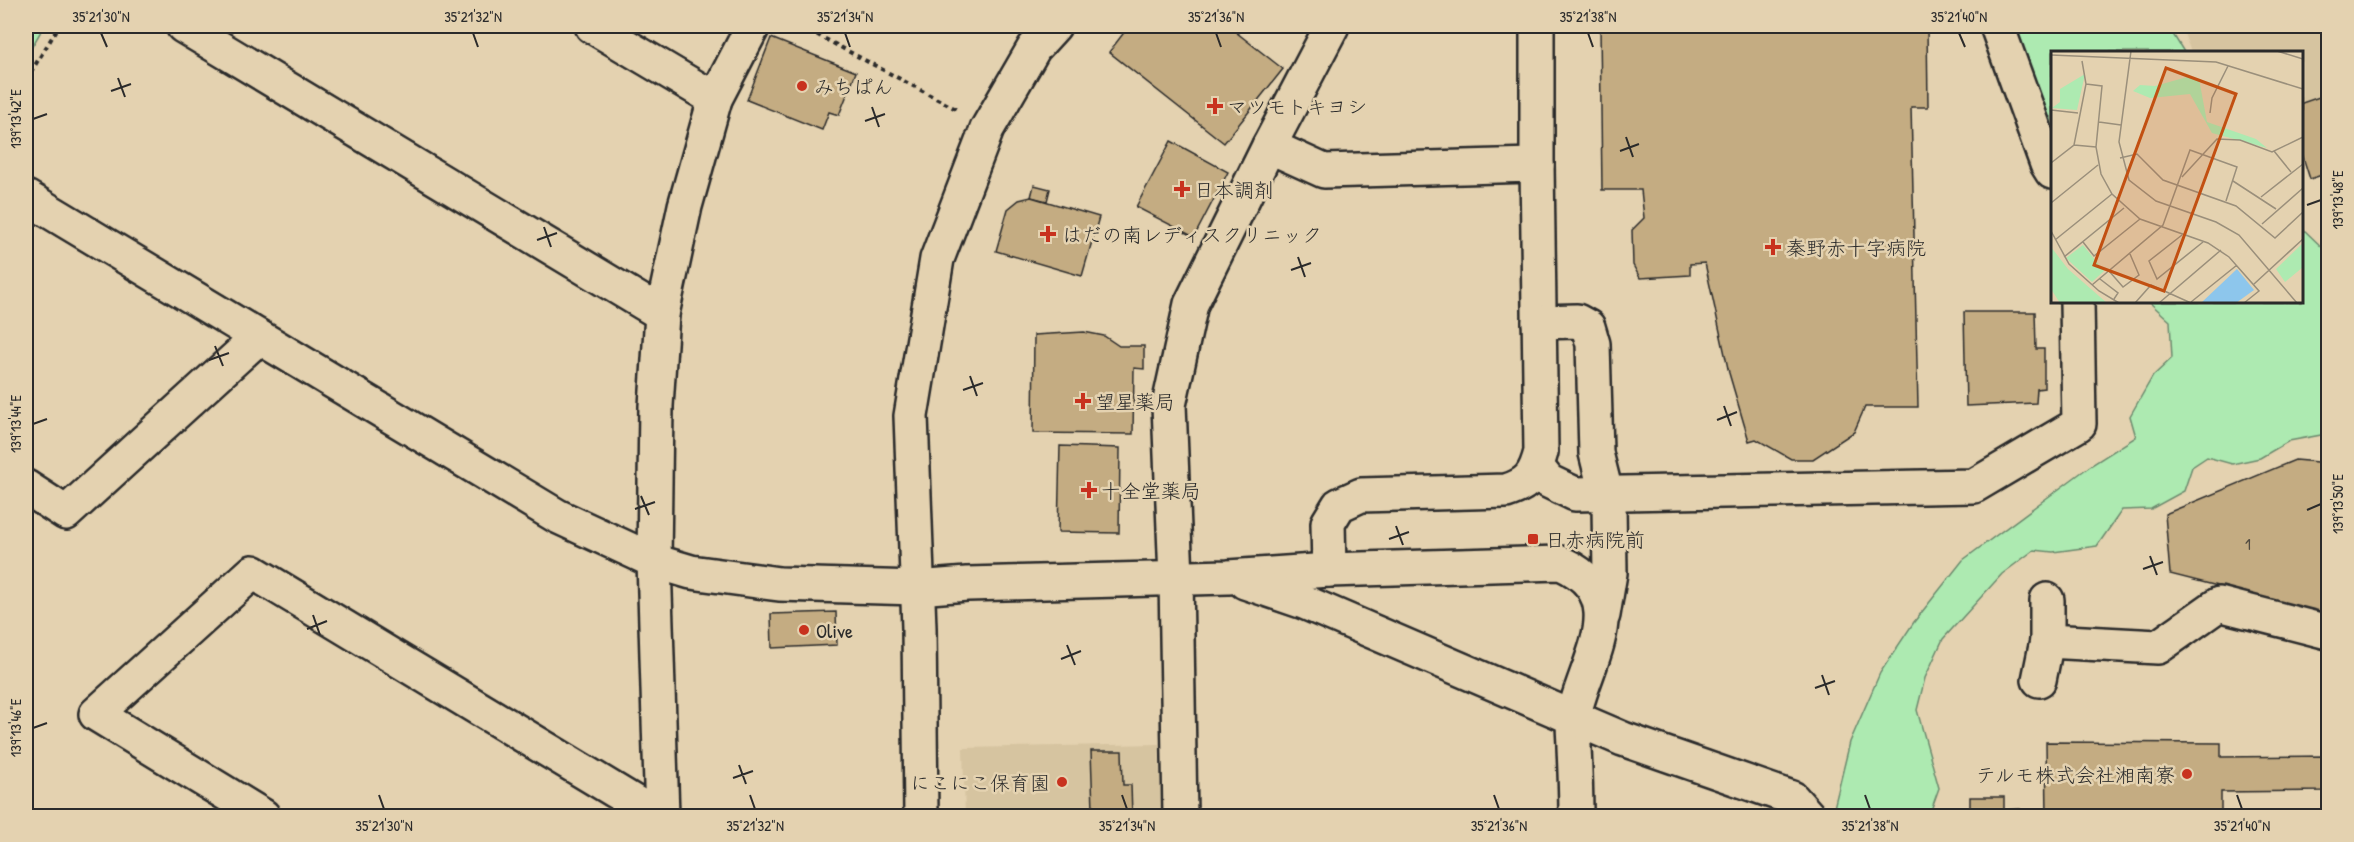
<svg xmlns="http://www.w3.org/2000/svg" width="2354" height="842" font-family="'Patrick Hand','Klee One',sans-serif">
<rect width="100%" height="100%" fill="#e4d2b0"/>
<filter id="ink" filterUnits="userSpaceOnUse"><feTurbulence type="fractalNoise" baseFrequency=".0167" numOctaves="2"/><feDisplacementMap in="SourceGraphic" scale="12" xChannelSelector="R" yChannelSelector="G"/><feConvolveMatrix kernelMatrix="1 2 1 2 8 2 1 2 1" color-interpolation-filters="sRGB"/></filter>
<g filter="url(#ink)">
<g fill="#d6c4a0">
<polygon points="2181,26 2328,26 2328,94 2302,102 2302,52 2191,52"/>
<polygon points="1159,744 1161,816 965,816 963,748"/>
</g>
<g fill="#adeab1" stroke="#6c8a6e" stroke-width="1.5">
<polygon points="26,26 44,26 26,57"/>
<polygon points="2014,26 2168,26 2184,52 2052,52 2052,139 2048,133"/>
<polygon points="2302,228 2328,253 2328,430 2321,435 2289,441 2260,458 2232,464 2207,457 2192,467 2184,491 2151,509 2122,510 2097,546 2053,552 2034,550 2002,574 1943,639 1925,678 1917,710 1939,788 1929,816 1832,816 1850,742 1880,673 1914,622 1963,560 2090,466 2136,437 2130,416 2153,376 2172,358 2170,321 2149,302 2302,302"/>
</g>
<g fill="#c4ac82" stroke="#2b2b2b" stroke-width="1.5">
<polygon points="1129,26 1228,26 1283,69 1224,143 1109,52"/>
<polygon points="1600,26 1927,26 1928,107 1911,107 1918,407 1865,407 1854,432 1813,459 1791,459 1756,439 1749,441 1729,373 1705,263 1690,264 1690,275 1640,278 1633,265 1632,230 1644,218 1641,190 1602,190"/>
<polygon points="771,38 856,72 839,115 829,112 822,130 747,100"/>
<polygon points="2328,94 2328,173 2310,179 2302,154 2302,103"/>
<polygon points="1171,141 1228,172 1194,237 1136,207"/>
<polygon points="1034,185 1050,189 1047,201 1031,197"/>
<polygon points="1031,197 1099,217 1082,276 996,251 1008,209 1019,200"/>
<polygon points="1964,312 2035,312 2036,349 2044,349 2044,388 2037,389 2036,403 1966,406"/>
<polygon points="1084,332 1104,336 1119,346 1144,346 1144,369 1134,368 1133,434 1033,433 1034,335"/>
<polygon points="1060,446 1120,448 1119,533 1058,532"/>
<polygon points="2295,460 2328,463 2328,614 2170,574 2165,514"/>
<polygon points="836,612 837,645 772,648 771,614"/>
<polygon points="2046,742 2221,743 2221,757 2328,756 2328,791 2221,792 2221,816 2047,816"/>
<polygon points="1091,751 1122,751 1123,785 1131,785 1132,816 1019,816 1054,814 1054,810 1093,809"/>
<polygon points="1970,797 2004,797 2004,810 2020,809 2020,816 1970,816"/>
</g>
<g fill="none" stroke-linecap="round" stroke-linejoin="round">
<g stroke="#2b2b2b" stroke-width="38">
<g id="minor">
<polyline points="183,26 662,314"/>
<polyline points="592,26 715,99"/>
<polyline points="1997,26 2047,164 2052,172"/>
<path d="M 1269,146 L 1324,171 L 1537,165 L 1541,452 C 1535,475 1529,484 1506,491 L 1361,495 L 1339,505 L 1328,523 L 1329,570"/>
<polyline points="1537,165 1537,26"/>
<path d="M 26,197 L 557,516 L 654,561 L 691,572 L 779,584 L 917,588 L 967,584 L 1228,577 L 1329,570 L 1561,563 C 1636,597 1585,661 1574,715 C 1572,725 1574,737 1574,747 C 1575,770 1576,793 1576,816"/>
<polyline points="1539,322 1577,321 1588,327 1593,344 1596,453 1609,505 1610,573 1603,615"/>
<polyline points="1537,467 1548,481 1575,494 1974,486 2079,424 2077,302"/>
<polyline points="26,487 66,513 259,337"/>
<polyline points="1245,582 1304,602 1623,739 1792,798 1808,816"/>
<polyline points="2047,641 2158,647 2219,604 2328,632"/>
<polyline points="2039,680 2047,641 2047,600"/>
<polyline points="263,816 96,714 253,572 657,816"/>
<polyline points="662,816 654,561 656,406 662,314 685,206 715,99 753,26"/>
<polyline points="921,816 919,628 911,416 937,259 987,129 1034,48 1054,26"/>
<polyline points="1180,816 1176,578 1169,405 1191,304 1269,146 1332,26"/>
</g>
</g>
<g stroke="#2b2b2b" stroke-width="4" stroke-dasharray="4.5 4.5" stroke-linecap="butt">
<polyline points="801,26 956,109"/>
<polyline points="26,80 59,26"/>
</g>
<use href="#minor" stroke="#e4d2b0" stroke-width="33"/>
</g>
</g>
<path fill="none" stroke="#2b2b2b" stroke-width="2" d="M 101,33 L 107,47M 473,33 L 478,47M 845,33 L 850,47M 1216,33 L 1221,47M 1588,33 L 1593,47M 1959,33 L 1965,47M 118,78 L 125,97M 111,91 L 131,84M 872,107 L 879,127M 33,119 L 47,114M 865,121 L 885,114M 1626,137 L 1633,157M 1620,151 L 1639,144M 2307,205 L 2321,200M 544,227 L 551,247M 537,240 L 557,233M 1298,257 L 1305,277M 1291,270 L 1311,263M 215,346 L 223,366M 209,360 L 229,353M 970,376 L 977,396M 963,390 L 983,383M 1724,406 L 1731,426M 1717,420 L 1737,412M 33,424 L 47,419M 641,496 L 649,515M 635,509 L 655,502M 2307,510 L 2321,504M 1396,526 L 1403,545M 1389,539 L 1409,532M 2150,556 L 2157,575M 2143,569 L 2163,562M 313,615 L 320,635M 307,629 L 327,621M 1067,645 L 1075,665M 1061,659 L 1081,651M 1822,675 L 1829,695M 1815,688 L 1835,681M 33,728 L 47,723M 739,765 L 746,784M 733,778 L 753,771M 379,795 L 384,809M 750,795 L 755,809M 1122,795 L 1127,809M 1494,795 L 1499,809M 1865,795 L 1870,809M 2237,795 L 2242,809"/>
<g fill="#c8321e" stroke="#e4d2b0" stroke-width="2">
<circle cx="802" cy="86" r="6"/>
<path d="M1212 97h6v6h6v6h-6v6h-6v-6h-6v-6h6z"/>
<path d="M1179 180h6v6h6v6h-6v6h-6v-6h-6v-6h6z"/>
<path d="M1045 225h6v6h6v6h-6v6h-6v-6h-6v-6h6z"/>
<path d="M1770 238h6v6h6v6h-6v6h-6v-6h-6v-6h6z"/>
<path d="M1080 392h6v6h6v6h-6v6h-6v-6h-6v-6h6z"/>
<path d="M1086 481h6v6h6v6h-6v6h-6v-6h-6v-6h6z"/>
<rect x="1527" y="533" width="12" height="12" rx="3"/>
<circle cx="804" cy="630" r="6"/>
<circle cx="2187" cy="774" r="6"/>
<circle cx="1062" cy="782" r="6"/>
</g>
<g text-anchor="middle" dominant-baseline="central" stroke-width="5" stroke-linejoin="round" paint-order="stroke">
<g font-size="16" fill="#514b41">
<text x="2248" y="544">1</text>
</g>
<g font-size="20" fill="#2b2b2b" stroke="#e4d2b0" text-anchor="start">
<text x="814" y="86">みちぱん</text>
<text x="1227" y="106">マツモトキヨシ</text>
<text x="1194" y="189">日本調剤</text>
<text x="1062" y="234">はだの南レディスクリニック</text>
<text x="1786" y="247">秦野赤十字病院</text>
<text x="1095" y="401">望星薬局</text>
<text x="1101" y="490">十全堂薬局</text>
<text x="1545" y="539">日赤病院前</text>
<text x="816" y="630">Olive</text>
<text x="2175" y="774" text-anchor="end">テルモ株式会社湘南寮</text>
<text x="1050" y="782" text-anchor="end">にこにこ保育園</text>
</g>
</g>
<g transform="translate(2051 51)">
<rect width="252" height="252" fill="#e4d2b0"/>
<path d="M 34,23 L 26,59 L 1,57 L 9,51 L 9,38 ZM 136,26 L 148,28 L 156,71 L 205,88 L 216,97 L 161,82 L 139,43 L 99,47 L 82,40 L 89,34 L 104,35 ZM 252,192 L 252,216 L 234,231 L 225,218 ZM 32,194 L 53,220 L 41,231 L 15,207 ZM 0,196 L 17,218 L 56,252 L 9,252 L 0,238 Z" fill="#adeab1"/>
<path d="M 186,218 L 203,239 L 185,252 L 150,252 Z" fill="#8dc6ec"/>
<path fill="none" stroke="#9a8f7b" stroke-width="1.5" d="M 80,0 L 68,91 L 78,129 L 105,150 L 165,171 L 188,184 L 246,252M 226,0 L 252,8M 0,4 L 165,11 L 252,38M 35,33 L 51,35 L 45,96 L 50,123 L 61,143 L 89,168 L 157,192 L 178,206 L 208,240 L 193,252M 0,59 L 27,62M 159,62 L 161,47 L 177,15M 48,71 L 70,74M 23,94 L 45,96M 223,100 L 240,121M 69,107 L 86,103 L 112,129 L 185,155 L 224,187 L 252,161M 0,112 L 23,94 L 35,33 L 31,10M 131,126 L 166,88 L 189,89 L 221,101 L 252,86M 182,130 L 225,158M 210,146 L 252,113M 0,152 L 47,114M 211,173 L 252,137M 0,180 L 18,213 L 48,240 L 68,252M 131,184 L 98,210 L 106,228 L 152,191M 4,189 L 61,143M 32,191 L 43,205 L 89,168M 13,206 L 73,157M 58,220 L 72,236 L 88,224 L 79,203M 49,228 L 67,242 L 63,248M 203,233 L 252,188M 41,234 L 112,174 L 139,99 L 186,116 L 175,150M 140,251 L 186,214M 84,252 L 100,234 L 140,252M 108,252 L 170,199"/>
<path fill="#c25012" fill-opacity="0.15" stroke="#c25012" stroke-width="3" d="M 115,17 L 185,43 L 113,240 L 43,214 Z"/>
<rect width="252" height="252" fill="none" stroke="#2b2b2b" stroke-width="3"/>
</g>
<rect width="2354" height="842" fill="none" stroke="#e4d2b0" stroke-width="66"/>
<rect x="33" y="33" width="2288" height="776" fill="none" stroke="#2b2b2b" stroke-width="2"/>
<g font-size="15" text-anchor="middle" fill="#2b2b2b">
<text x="101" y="22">35°21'30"N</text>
<text x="473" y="22">35°21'32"N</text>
<text x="845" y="22">35°21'34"N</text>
<text x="1216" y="22">35°21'36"N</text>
<text x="1588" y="22">35°21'38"N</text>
<text x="1959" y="22">35°21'40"N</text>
<text transform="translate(16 119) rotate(-90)" y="5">139°13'42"E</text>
<text transform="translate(2338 200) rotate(-90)" y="5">139°13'48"E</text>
<text transform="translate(16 424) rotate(-90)" y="5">139°13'44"E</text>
<text transform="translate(2338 504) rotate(-90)" y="5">139°13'50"E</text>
<text transform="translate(16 728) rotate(-90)" y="5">139°13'46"E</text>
<text x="384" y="831">35°21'30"N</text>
<text x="755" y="831">35°21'32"N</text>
<text x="1127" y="831">35°21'34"N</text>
<text x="1499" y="831">35°21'36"N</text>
<text x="1870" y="831">35°21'38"N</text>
<text x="2242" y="831">35°21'40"N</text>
</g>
</svg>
